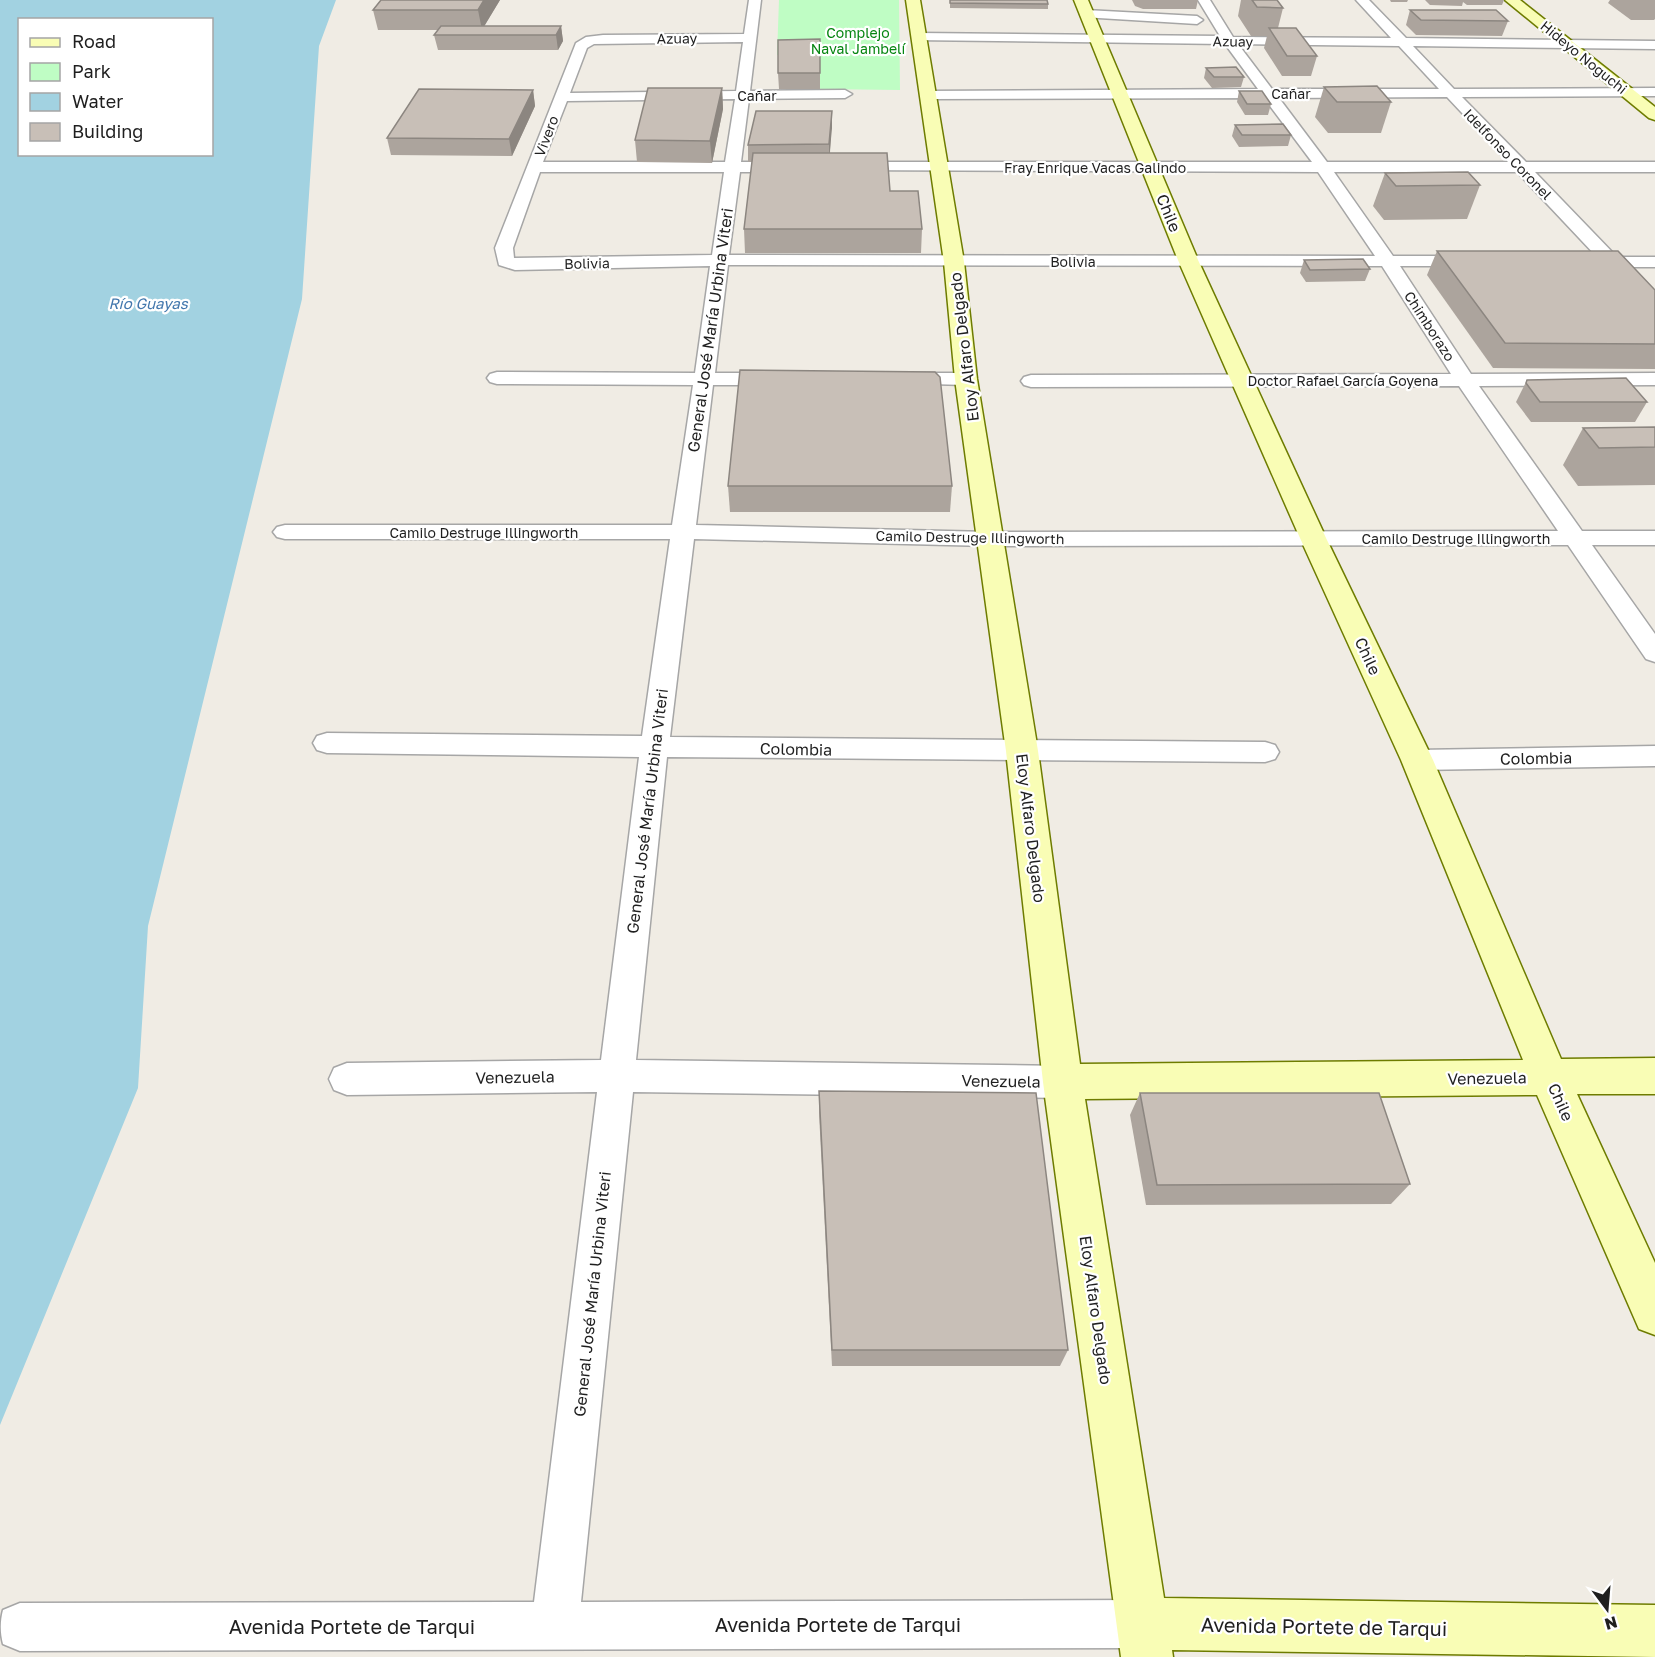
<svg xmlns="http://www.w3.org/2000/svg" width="1655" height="1657" font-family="'Golos Text',sans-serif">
<rect width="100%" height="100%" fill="#f0ece4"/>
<polygon fill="#bffdc4" points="779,0 899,0 900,90 820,89 820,55 777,55"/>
<path fill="#a2d2e1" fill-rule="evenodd" d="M 0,0 L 336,0 L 319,46 L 302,299 L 148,926 L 138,1088 L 0,1425 ZM 20,20 L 212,20 L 212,154 L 20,154 Z"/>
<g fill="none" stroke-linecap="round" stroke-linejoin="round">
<g stroke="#a6a6a6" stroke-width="3">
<g id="street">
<path d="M 749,0 L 761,0 L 750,91 L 845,90 L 852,94 L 845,98 L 749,99 L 741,162 L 752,162 L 760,167 L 752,172 L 740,172 L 729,255 L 1375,256 L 1318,172 L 842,170 L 840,167 L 848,162 L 1312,162 L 1264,98 L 928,99 L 921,95 L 928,91 L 1258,89 L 1225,44 L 913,40 L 912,37 L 913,34 L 918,33 L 1220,36 L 1198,0 L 1210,0 L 1233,37 L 1391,38 L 1356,0 L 1369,0 L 1406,38 L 1655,41 L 1655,49 L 1413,46 L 1454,89 L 1655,88 L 1655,96 L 1462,97 L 1526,162 L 1655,162 L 1655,172 L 1535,172 L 1617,257 L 1655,257 L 1655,267 L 1627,267 L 1655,296 L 1655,313 L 1648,311 L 1607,267 L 1580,266 L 1577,262 L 1580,258 L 1597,257 L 1517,172 L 1334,172 L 1393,256 L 1472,256 L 1478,257 L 1481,261 L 1478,265 L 1472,266 L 1400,266 L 1471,374 L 1655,373 L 1655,385 L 1479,386 L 1582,531 L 1655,531 L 1655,545 L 1592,545 L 1655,634 L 1655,662 L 1646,659 L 1568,545 L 989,546 L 694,539 L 670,737 L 1265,742 L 1275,745 L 1279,752 L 1275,759 L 1265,762 L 667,757 L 636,1060 L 1063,1066 L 1076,1071 L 1081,1082 L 1076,1093 L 1063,1098 L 633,1092 L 581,1602 L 1142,1600 L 1159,1607 L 1166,1624 L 1159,1641 L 1142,1648 L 20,1651 L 3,1644 C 0,1633 0,1621 3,1610 L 20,1603 L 534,1602 L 597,1092 L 347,1095 L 334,1090 L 329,1079 L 334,1068 L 347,1063 L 601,1060 L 639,757 L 327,753 L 317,750 L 313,743 L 317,736 L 327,733 L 642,736 L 670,539 L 285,539 L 277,537 L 273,532 L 277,527 L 285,525 L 672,525 L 693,385 L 497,384 L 490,382 L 487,378 L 490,374 L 497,372 L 695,373 L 710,266 L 515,270 L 499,265 L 495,248 L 576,43 L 586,37 L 603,35 L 744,34 ZM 743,42 L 736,91 L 570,93 L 587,48 L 594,44 ZM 1238,44 L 1399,46 L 1439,89 L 1272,89 ZM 1447,97 L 1508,162 L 1327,162 L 1279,98 ZM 735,99 L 725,162 L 543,162 L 567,101 ZM 540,172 L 724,172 L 712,255 L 514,258 L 513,248 ZM 728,265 L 1382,266 L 1451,374 L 1031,375 L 1024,377 L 1021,381 L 1024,385 L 1031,387 L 1459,386 L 1558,531 L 989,532 L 696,525 L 713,385 L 780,385 L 787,383 L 790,379 L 787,375 L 780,373 L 715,373 Z"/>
<polygon points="1086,10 1197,16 1203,20 1197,24 1082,17 1080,14"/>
<polygon points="900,373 966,373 973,375 976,379 973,383 966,385 893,383 890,379 893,375"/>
<polygon points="1655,746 1655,766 1417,770 1407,767 1403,760 1407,753 1417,750"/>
</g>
</g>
<g stroke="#6e7c00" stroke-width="3">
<g id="secondary">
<polygon points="906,0 920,0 964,262 977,379 1038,751 1080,1064 1523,1060 1401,760 1300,538 1178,260 1074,0 1088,0 1198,260 1326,538 1433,760 1561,1059 1655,1058 1655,1094 1577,1094 1655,1263 1655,1335 1639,1329 1537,1095 1085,1099 1164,1598 1655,1605 1655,1657 1172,1650 1173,1657 1121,1657 1043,1082 1006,751 955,379 944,262"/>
<polygon points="1505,0 1520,0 1655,107 1655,120 1649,118"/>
</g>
</g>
<use href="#street" fill="#fff" fill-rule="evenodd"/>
<use href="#secondary" fill="#f9fdb5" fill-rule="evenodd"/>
</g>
<g fill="#aca49d">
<polygon points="381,0 500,0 484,26 561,26 563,41 558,50 438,50 434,35 438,30 378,30 373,10"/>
<polygon points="950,0 1048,4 1048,9 950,8"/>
<polygon points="1132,0 1198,0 1196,9 1143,9 1135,6"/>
<polygon points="1241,0 1277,0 1283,8 1278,28 1317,56 1311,76 1282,76 1264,48 1267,36 1251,36 1238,16"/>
<polygon points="1390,0 1408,0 1407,2 1391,2"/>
<polygon points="1425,0 1504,0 1502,5 1467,5 1463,2 1462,6 1430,5"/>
<polygon points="1610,0 1655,0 1655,19 1654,20 1631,20 1608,3"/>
<polygon points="1410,10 1508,21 1502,36 1416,35 1406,25"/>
<polygon points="820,39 820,89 779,89 778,73"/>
<polygon points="1206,68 1244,77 1241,87 1212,88 1204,78"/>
<polygon points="1324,87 1391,102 1381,133 1328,133 1315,117"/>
<polygon points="722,88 723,109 712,163 637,162 635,140"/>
<polygon points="533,90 535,106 512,156 391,155 387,138"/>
<polygon points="1239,91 1271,104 1268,115 1245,115 1237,102"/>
<polygon points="832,111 830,153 890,191 922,229 921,253 745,253 744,229 752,162 748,162 748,145"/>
<polygon points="1235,125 1291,135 1288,146 1239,147 1232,136"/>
<polygon points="1385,173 1480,185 1467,219 1384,220 1373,206"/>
<polygon points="1437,251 1655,290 1655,369 1493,368 1427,275"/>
<polygon points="1304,260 1370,269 1365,281 1306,282 1300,273"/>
<polygon points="1527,380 1647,402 1635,422 1531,422 1516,402"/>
<polygon points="1655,427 1655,485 1578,486 1563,465 1583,428"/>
<polygon points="728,486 952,486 950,512 730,512"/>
<polygon points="819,1091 1068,1350 1060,1366 832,1366 819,1113"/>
<polygon points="1140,1093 1410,1184 1391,1204 1146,1205 1130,1115"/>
</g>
<g fill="#8c8680">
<polygon points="484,0 500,0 482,30 478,10"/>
<polygon points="561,26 563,41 558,50 556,35"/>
<polygon points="722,88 723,109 712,163 710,141"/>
<polygon points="533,90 535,106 512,156 509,139"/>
<polygon points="832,111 832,128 829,161 829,144"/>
</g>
<g fill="#c8bfb7" stroke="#8c8680" stroke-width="1.5">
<polygon points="381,0 484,0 478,10 373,10"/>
<polygon points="950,0 1047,0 1048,4 950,3"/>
<polygon points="1252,0 1277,0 1283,8 1257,7"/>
<polygon points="1410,10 1496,10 1508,21 1421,20"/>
<polygon points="441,26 561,26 556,35 434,35"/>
<polygon points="1269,28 1296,28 1317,56 1287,56"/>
<polygon points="820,39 820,73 778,73 778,40"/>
<polygon points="1236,67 1244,77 1214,77 1206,68"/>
<polygon points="1377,86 1391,102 1337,102 1324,87"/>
<polygon points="648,88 722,88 710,141 635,140"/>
<polygon points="419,89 533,90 509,139 387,138"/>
<polygon points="1239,91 1262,91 1271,104 1247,104"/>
<polygon points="756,111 832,111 829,144 748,145"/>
<polygon points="1283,124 1291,135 1242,135 1235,125"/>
<polygon points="753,153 887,153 890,191 918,191 922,229 744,229"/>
<polygon points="1468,172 1480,185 1396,186 1385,173"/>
<polygon points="1437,251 1618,251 1655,290 1655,344 1505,343"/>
<polygon points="1363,259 1370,269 1310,270 1304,260"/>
<polygon points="740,370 935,372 940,377 952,486 728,486"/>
<polygon points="1626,378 1647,402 1540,402 1526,383 1527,380"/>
<polygon points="1655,427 1655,447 1599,448 1583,428"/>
<polygon points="819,1091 1036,1093 1068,1350 832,1350"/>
<polygon points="1140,1093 1379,1093 1410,1184 1157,1185"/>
</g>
<g text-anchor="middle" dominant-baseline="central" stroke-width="4.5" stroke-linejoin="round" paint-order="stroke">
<g font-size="14" fill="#058510" stroke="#fff">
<text x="858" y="32">Complejo<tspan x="858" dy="16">Naval Jambelí</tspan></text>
</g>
<g font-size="14" fill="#1f1f1f" stroke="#fff">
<text transform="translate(677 38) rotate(-1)">Azuay</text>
<text transform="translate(1233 41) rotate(1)">Azuay</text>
<text transform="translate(1584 57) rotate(39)">Hideyo Noguchi</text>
<text x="1291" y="93">Cañar</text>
<text x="757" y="95">Cañar</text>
<text transform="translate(546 136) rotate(-69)">Vivero</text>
<text transform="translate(1508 154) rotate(46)">Idelfonso Coronel</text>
<text x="1095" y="167">Fray Enrique Vacas Galindo</text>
<text x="1073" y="261">Bolivia</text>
<text transform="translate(587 263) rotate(-1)">Bolivia</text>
<text transform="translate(1430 326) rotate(57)">Chimborazo</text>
<text x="1343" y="380">Doctor Rafael García Goyena</text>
<text x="484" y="532">Camilo Destruge Illingworth</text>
<text transform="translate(970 537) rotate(1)">Camilo Destruge Illingworth</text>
<text x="1456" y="538">Camilo Destruge Illingworth</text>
</g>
<g font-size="15" font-style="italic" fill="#4277ad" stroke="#fff">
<text x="148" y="303">Río Guayas</text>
</g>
<g font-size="16" fill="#1f1f1f" stroke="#fff">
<text transform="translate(1169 213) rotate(68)">Chile</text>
<text transform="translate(710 330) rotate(-82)">General José María Urbina Viteri</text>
<text transform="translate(964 347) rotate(-97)">Eloy Alfaro Delgado</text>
<text transform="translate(1368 656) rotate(65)">Chile</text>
<text transform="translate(796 749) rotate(1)">Colombia</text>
<text transform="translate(1536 758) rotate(-1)">Colombia</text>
<text transform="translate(647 811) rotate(-83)">General José María Urbina Viteri</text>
<text transform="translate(1031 828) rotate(83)">Eloy Alfaro Delgado</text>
<text transform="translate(515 1077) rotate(-1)">Venezuela</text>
<text transform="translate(1487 1078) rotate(-1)">Venezuela</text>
<text transform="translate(1001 1081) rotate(1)">Venezuela</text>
<text transform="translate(1561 1102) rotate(66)">Chile</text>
<text transform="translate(592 1294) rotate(-84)">General José María Urbina Viteri</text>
<text transform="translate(1096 1310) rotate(82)">Eloy Alfaro Delgado</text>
</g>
<g font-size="20" fill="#1f1f1f" stroke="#fff">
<text x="838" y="1624">Avenida Portete de Tarqui</text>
<text x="352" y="1626">Avenida Portete de Tarqui</text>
<text transform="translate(1324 1626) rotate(1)">Avenida Portete de Tarqui</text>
</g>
</g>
<rect x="18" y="18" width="195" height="138" fill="#ffffff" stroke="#a5a5a5" stroke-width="1.5"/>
<rect x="30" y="38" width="30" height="9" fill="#f9fdb5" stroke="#a5a5a5" stroke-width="1.5"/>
<text x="72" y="48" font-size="18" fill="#1f1f1f">Road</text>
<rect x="30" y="63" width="30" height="18" fill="#bffdc4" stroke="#a5a5a5" stroke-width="1.5"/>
<text x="72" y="78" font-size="18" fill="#1f1f1f">Park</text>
<rect x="30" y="93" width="30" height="18" fill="#a2d2e1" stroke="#a5a5a5" stroke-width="1.5"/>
<text x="72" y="108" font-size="18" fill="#1f1f1f">Water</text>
<rect x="30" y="123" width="30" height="18" fill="#c8bfb7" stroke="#a5a5a5" stroke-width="1.5"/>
<text x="72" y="138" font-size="18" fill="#1f1f1f">Building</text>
<g transform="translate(1607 1609) rotate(164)" stroke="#ffffff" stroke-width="4.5" paint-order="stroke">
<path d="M0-4.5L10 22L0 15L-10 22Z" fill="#1f1f1f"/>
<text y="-9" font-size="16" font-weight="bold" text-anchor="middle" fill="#1f1f1f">N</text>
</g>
</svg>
